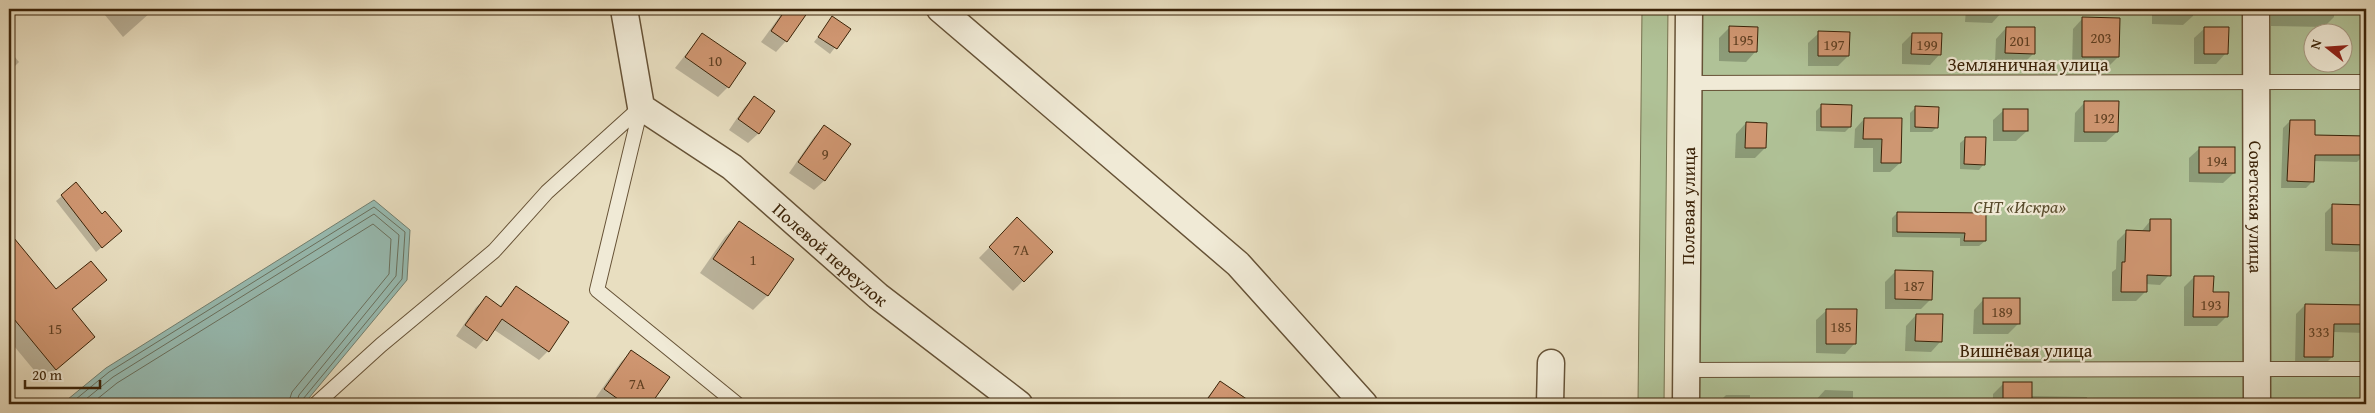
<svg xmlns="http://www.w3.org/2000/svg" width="2375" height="413" font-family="'Gentium Book Plus',serif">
<rect width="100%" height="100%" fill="#e8dec0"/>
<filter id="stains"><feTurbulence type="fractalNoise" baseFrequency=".004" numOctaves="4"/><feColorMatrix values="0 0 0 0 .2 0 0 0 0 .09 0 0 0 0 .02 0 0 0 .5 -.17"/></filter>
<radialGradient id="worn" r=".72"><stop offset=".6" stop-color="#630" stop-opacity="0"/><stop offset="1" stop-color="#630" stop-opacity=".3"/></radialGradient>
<g fill="#b0c297" stroke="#767250" fill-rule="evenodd">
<polygon points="1642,9 1668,9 1664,404 1638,404"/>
<path d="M 1679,9 L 2366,9 L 2366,404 L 1673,404 ZM 2312,32 L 2342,32 L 2342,62 L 2312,62 Z"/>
</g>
<polygon fill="#97bcb3" stroke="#727f6f" points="374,200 410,230 407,280 304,404 62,404 106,368"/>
<g fill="#0003">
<polygon points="100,9 148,9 151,12 123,37"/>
<polygon points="785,9 800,9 806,13 786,41 776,52 761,42"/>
<polygon points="1966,9 2003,9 2002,12 1992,23 1965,22"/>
<polygon points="2152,9 2193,9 2193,16 2183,25 2152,24"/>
<polygon points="2271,9 2334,9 2334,17 2324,27 2271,26"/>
<polygon points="833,18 849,29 830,54 814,42"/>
<polygon points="2083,18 2118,57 2108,67 2072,67 2073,29"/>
<polygon points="1729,28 1756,51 1746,62 1719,61 1719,38"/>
<polygon points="2006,28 2034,53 2023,64 1995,63 1996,39"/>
<polygon points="2205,28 2226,53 2216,64 2194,64 2194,38"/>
<polygon points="1819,33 1848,56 1838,66 1808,66 1808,43"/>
<polygon points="702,34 728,87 718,97 675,68"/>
<polygon points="1912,34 1940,54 1930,65 1902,64 1902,44"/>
<polygon points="2366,36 2366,63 2364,63 2365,37"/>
<polygon points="9,50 19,62 9,72"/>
<polygon points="754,97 759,133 748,143 729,130 744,108"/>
<polygon points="2085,102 2117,132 2106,142 2074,142 2075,113"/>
<polygon points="1822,105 1850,127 1845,132 1816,131 1816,111"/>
<polygon points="1915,108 1937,127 1932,132 1910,132 1910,113"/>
<polygon points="2004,110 2027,131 2016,141 1993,141 1993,120"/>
<polygon points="1864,119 1900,120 1900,163 1890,172 1873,172 1873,148 1854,148 1855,129"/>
<polygon points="2290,121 2314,136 2364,155 2357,162 2313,161 2313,181 2306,188 2281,188 2283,128"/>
<polygon points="1746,123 1765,148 1755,158 1735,158 1736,134"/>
<polygon points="824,127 825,180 814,190 789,173 814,137"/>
<polygon points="1966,138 1984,164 1979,170 1960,169 1960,143"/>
<polygon points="2200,148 2234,173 2223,183 2189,182 2189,158"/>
<polygon points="76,184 115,236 96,252 56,201"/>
<polygon points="2333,205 2366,206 2366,242 2358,252 2325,251 2325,213"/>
<polygon points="1897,213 1985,214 1985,241 1979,246 1960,246 1960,238 1892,237 1892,218"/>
<polygon points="1017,219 1051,252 1013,291 979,258"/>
<polygon points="2151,220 2169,275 2160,285 2145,284 2145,292 2136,301 2112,301 2112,272 2116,269 2117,241 2126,232 2141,232"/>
<polygon points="739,223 792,260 767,296 753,310 700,273 725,237"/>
<polygon points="9,234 56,291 106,280 71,311 93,337 43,381 9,340 9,327 12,324 9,320"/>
<polygon points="1896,271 1931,299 1921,309 1885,309 1885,282"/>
<polygon points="2194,277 2212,293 2227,316 2217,326 2184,326 2184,287"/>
<polygon points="516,287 548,351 539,360 493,329 476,349 456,336 476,307 486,298 499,307"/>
<polygon points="1984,299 2018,324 2008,334 1973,334 1974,310"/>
<polygon points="2305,305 2366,307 2366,333 2333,332 2332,357 2323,366 2295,365 2296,314"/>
<polygon points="1827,310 1855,343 1845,354 1816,353 1816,320"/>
<polygon points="1916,315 1941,341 1931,352 1905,351 1906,326"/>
<polygon points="631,352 668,377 650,404 600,404 594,400 621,362"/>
<polygon points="1220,382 1242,397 1237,404 1202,404"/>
<polygon points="2004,383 2030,396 2087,397 2087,404 1993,404 1993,394"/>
<polygon points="1825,390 1853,391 1853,404 1815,404 1815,401"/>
<polygon points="1726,395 1750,395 1750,404 1717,404"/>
<polygon points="1914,400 1938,400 1938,404 1909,404"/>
</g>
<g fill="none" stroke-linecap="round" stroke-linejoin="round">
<g stroke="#69705e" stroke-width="1">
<polyline points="70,404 109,372 374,207 405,232 402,279 303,399 302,404"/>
<polyline points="80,404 113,377 374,214 399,235 396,276 299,395 296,404"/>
<polyline points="91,404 117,383 373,224 391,239 389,274 292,392 288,404"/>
</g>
</g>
<g fill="#cf9671" stroke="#3b2308">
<polygon points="786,9 810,9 787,42 771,31"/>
<polygon points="832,16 851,29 837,49 818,37"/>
<polygon points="2082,17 2120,18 2119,57 2082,57"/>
<polygon points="1729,26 1758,27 1757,52 1729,52"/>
<polygon points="2006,27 2035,27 2035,54 2005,53"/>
<polygon points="2204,27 2229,27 2228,54 2204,54"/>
<polygon points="1818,31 1850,32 1849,56 1818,56"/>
<polygon points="702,33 746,63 729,88 685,57"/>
<polygon points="1912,33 1942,33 1941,55 1911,54"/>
<polygon points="754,96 775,111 759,134 738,119"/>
<polygon points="2084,101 2119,101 2118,132 2084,132"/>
<polygon points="1821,104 1852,105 1851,127 1821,127"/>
<polygon points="1915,106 1939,107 1938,128 1915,127"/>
<rect x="2003" y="109" width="25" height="22"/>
<polygon points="1864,118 1902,118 1901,163 1881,163 1882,139 1863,139"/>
<polygon points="2290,120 2315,120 2315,135 2366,136 2366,155 2315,155 2314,182 2287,181"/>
<polygon points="1746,122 1767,123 1766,148 1745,148"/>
<polygon points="824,125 851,144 825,181 798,162"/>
<polygon points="1965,137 1986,137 1985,165 1964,164"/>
<rect x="2199" y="147" width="36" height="26"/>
<polygon points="76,182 102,214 105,211 122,231 102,248 61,195"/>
<polygon points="2332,204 2366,205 2366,245 2332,244"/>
<polygon points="1897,212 1986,213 1986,241 1964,241 1965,233 1897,232"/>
<polygon points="1017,217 1053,252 1024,282 989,247"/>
<polygon points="2150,219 2171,219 2171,276 2147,275 2147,292 2121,292 2122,262 2125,262 2126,230 2150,231"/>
<polygon points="739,221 794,259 768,296 713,259"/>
<polygon points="9,232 56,289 91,261 107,280 72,309 95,337 56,370 9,313"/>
<polygon points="1895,270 1933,271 1932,300 1895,299"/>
<polygon points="2194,276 2214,276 2213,292 2229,292 2228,317 2193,317"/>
<polygon points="516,286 569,322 549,352 502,319 487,341 465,325 486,296 501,307"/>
<rect x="1983" y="298" width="37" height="26"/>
<polygon points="2305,304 2366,305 2366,324 2334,324 2333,357 2304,357"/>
<polygon points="1826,309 1857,309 1856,344 1826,344"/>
<polygon points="1916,314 1943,314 1942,342 1915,341"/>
<polygon points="631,350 670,377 651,404 625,404 604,389"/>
<polygon points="1220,381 1254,404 1204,404"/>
<rect x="2003" y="382" width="29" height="22"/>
</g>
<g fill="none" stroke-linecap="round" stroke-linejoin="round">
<g stroke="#665236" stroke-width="16">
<g id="service">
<polyline points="1689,83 2366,82"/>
<polyline points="1686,370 2366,369"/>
<polyline points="316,404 381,345 494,251 547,192 641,107 597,290 737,404"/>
</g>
</g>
<g stroke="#665236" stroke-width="29">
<g id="minor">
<path id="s1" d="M 624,9 L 641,107 L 732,167 L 878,296 L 1019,404"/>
<polyline points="940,9 1238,264 1364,404"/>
<path id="s2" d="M 2256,9 L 2257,404"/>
<polyline points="1550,404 1551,363"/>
<path id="s3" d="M 1686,404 L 1689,9"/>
</g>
</g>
<use href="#service" stroke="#f0ead6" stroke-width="14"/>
<use href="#minor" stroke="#f0ead6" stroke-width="26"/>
</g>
<g text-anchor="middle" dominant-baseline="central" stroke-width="4.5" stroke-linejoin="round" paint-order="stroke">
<g font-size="15" fill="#604022">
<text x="2101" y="37">203</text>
<text x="1743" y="39">195</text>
<text x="2020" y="40">201</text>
<text x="1834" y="44">197</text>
<text x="1927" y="44">199</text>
<text x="715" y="60">10</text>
<text x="2104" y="117">192</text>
<text x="825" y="153">9</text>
<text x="2217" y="160">194</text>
<text x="1021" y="249">7А</text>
<text x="753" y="259">1</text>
<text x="1914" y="285">187</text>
<text x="2211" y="304">193</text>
<text x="2002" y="311">189</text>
<text x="1841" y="326">185</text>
<text x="55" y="328">15</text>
<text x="2319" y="331">333</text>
<text x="637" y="383">7А</text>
</g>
<g font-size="18" fill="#3b2308" stroke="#f0ead6">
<text x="2028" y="64">Земляничная улица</text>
<text stroke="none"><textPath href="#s3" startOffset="198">Полевая улица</textPath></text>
<text stroke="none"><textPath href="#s2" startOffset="198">Советская улица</textPath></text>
<text stroke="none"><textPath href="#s1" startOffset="340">Полевой переулок</textPath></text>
<text x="2026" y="350">Вишнёвая улица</text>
</g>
<g font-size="18" font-style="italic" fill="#584b2c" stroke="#f0ead6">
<text x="2020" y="206">СНТ «Искра»</text>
</g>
</g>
<rect width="2375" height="413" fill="none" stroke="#e8dec0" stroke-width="30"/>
<rect x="10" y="10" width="2355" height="393" fill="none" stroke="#3b2308" stroke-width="2.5"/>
<rect x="15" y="15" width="2345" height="383" fill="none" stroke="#3b2308"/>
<g transform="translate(2328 48) rotate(287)"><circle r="24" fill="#f0ead6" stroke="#a89a84"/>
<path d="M0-4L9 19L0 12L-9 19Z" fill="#8f2418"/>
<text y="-8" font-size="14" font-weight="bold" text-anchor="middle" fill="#3b2308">N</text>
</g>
<path d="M25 380v8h75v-8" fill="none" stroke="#3b2308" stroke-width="2.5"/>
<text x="32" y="380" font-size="15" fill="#3b2308" stroke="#f0ead6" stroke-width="4" paint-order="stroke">20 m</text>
<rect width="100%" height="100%" filter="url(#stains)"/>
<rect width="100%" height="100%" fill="url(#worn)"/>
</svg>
